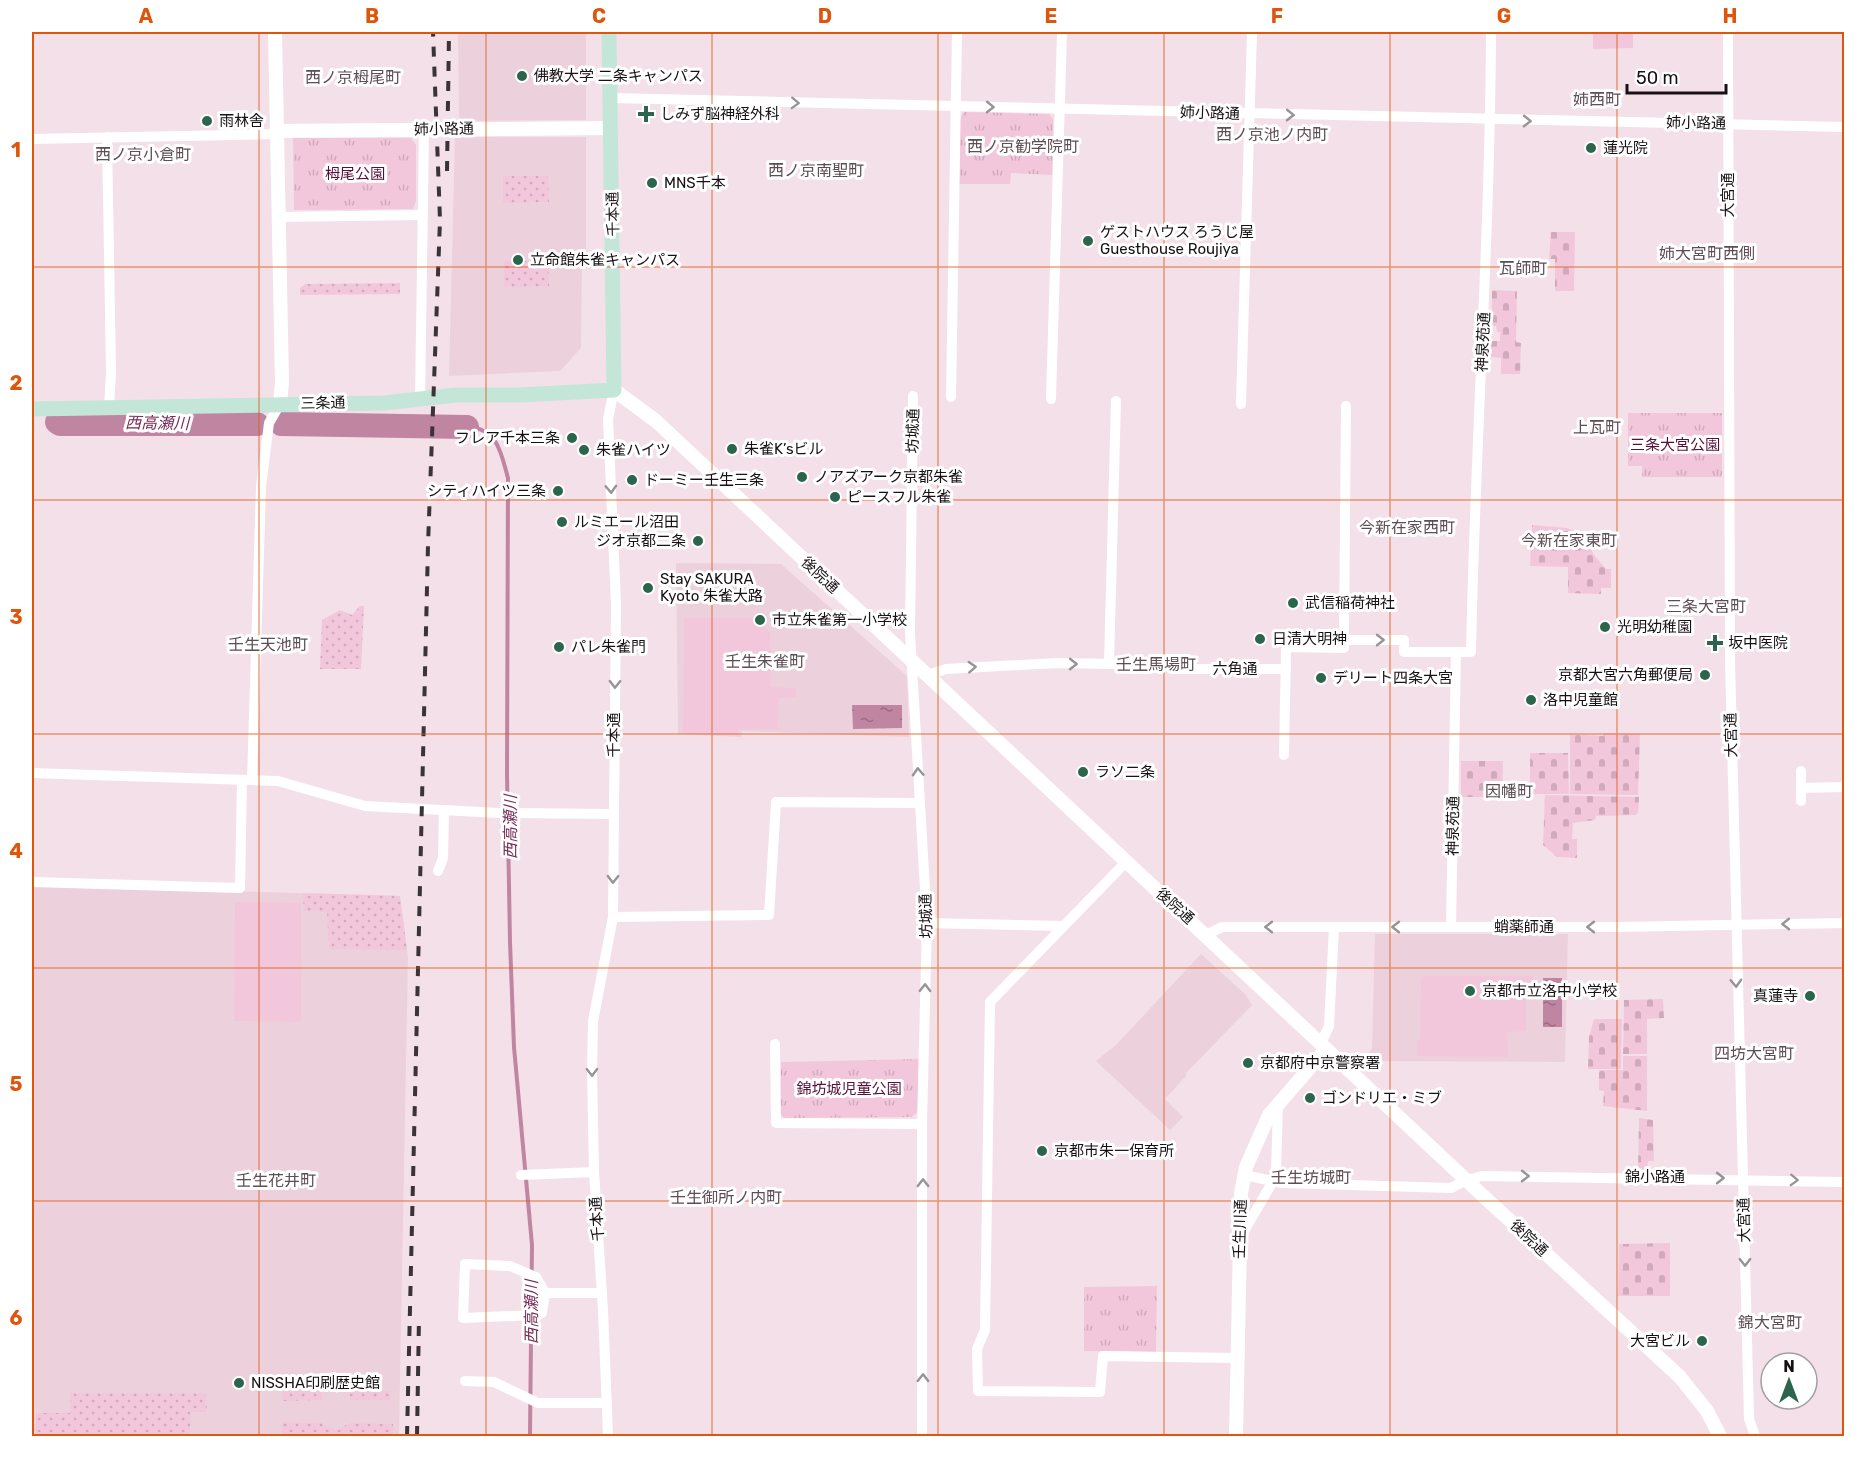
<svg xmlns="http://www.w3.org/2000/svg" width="1876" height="1468" font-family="Rubik,'Noto Sans JP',sans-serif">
<defs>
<pattern id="grass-dots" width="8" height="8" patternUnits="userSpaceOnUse" patternTransform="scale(1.5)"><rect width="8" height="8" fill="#f3c7db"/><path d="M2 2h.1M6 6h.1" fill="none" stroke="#d0aabb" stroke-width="1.8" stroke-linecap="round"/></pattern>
<pattern id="cemetery-stones" width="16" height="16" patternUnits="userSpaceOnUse" patternTransform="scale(1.5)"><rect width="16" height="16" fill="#f3c7db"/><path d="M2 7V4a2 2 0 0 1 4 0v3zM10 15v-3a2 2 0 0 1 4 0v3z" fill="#d0aabb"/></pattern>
<pattern id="park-tufts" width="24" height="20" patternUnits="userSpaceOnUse" patternTransform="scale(1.5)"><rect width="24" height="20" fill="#f3c7db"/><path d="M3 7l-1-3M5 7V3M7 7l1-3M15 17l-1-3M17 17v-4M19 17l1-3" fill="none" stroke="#d0aabb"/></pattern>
<pattern id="water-ripples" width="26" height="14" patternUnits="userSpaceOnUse" patternTransform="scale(1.5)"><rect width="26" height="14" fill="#c085a1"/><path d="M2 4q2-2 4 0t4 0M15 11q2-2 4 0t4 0" fill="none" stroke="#9b6b82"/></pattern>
</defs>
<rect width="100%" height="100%" fill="#f4e0e9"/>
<g fill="#ecd1dd">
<polygon points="458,32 586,32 586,120 459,121"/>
<polygon points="455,137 586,137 586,256 582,264 581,348 560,371 449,376"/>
<polygon points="676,563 781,564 907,676 909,737 742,731 741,737 678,734"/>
<polygon points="32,885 400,896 408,957 399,1436 32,1436"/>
<polygon points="1375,934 1568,934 1565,1062 1373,1061 1370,1064 1365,1059 1372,1048"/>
<polygon points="1201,954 1245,994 1252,1005 1186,1073 1186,1076 1165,1099 1183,1117 1170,1130 1096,1061 1116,1045"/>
</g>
<g fill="url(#grass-dots)">
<polygon points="503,176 548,176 549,202 503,203"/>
<polygon points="504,261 548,261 549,286 504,287"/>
<polygon points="400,283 400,294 300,295 300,288 305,284"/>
<polygon points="360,606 364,606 361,669 320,669 322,620 340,610 352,615"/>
<polygon points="303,893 400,896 407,950 329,949 327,912 304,911"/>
<polygon points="282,1391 322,1391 322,1400 282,1401"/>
<rect x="350" y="1391" width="40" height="9"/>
<polygon points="70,1393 206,1393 207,1412 190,1412 190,1436 36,1436 36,1413 70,1413"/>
<polygon points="282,1422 321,1423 336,1430 350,1423 393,1424 393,1436 282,1436"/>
</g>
<g fill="url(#cemetery-stones)">
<polygon points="1551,232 1575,232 1574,291 1555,291 1555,259 1549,259"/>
<polygon points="1492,290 1517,291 1516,342 1521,343 1520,374 1501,374 1501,358 1491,357 1491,341 1500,341 1500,332 1497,332 1496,326 1492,326"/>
<polygon points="1532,525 1567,528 1580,533 1581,538 1586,539 1594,555 1606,569 1611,569 1611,588 1601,588 1601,594 1568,593 1568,567 1530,566"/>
<polygon points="1604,733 1640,734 1638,795 1570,794 1570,734 1603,736"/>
<polygon points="1530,753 1568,753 1569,794 1530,794"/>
<polygon points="1461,761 1503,761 1502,797 1461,797"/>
<polygon points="1545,795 1639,797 1638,812 1636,815 1596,816 1595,820 1573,823 1572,839 1577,839 1577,858 1557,857 1543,845"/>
<polygon points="1663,999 1664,1018 1647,1019 1647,1054 1623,1054 1624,1000"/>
<polygon points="1594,1019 1622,1019 1621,1069 1588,1069 1589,1037"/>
<polygon points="1623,1056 1647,1056 1647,1111 1603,1106 1604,1091 1599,1090 1599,1070 1623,1070"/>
<polygon points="1639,1118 1653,1120 1654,1161 1648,1161 1647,1174 1638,1174"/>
<polygon points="1670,1243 1670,1296 1618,1296 1619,1244"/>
</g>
<g fill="url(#park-tufts)">
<polygon points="964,112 1049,114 1053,119 1052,175 1011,173 1010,184 959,184 960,118"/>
<polygon points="293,138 411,138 416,145 416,201 413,209 294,210"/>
<polygon points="1628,413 1722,413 1722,477 1642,477 1642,466 1628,466"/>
<polygon points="919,1059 918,1112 911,1117 784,1118 779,1112 781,1062"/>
<polygon points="1157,1286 1156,1352 1084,1351 1084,1287"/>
</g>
<g fill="#f3c7db">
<polygon points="1593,32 1633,32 1633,48 1593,49"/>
<polygon points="684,618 757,618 770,632 771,687 796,688 796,697 779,698 778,729 739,729 738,735 683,733"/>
<polygon points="235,902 301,903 301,1022 234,1021"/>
<polygon points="1423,976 1533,976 1533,994 1526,994 1526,1031 1507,1032 1508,1057 1417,1056 1418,1041 1420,1040 1421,983"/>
</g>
<g fill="url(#water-ripples)">
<polygon points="852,705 902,705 902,728 853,729"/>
<rect x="1543" y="978" width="19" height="49"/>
</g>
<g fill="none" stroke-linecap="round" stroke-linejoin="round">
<path stroke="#c085a1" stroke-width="4" d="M 467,427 C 498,428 501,453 508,478 L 507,775 L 510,942 L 514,1047 L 532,1245 L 530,1434"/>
<g stroke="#c085a1" stroke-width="24">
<polyline points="57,422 60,424 257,424"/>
<polyline points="281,424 467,427"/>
</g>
<g stroke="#fff" stroke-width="10">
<polyline points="1728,32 1730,661 1749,1419 1755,1436"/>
<polyline points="611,98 1844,127"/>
<polyline points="107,137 111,373 109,408"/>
<polyline points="32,139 276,134"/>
<polyline points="277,217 423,215"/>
<polyline points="913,396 910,633 927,923 922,1124 922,1436"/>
<polyline points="951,397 957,32"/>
<polyline points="1051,399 1062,32"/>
<polyline points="420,400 424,130"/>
<polyline points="1241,404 1252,32"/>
<polyline points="1344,640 1346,406"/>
<polyline points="1109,664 1116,401"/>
<polyline points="928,675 946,669 1057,663 1176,665 1177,669 1286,669"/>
<path d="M 1284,755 L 1286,650 L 1289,647 L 1344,648 L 1344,640 L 1404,640 L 1404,652 L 1471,652 C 1475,445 1490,239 1491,32"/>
<polyline points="32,773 278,781 365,806 499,813 614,814"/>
<polyline points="252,780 261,487 269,423 280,404"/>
<polyline points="1801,788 1844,787"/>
<polyline points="1801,801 1801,771"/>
<polyline points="1126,862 990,1002 985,1330 977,1349 978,1391 1100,1392 1103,1356 1236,1358"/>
<polyline points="438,871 443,858 444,810"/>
<polyline points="32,882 240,888 242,780"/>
<polyline points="613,917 769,915 776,802 920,803"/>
<polyline points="927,923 1064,926"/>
<polyline points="1451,927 1456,652"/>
<polyline points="1206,935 1222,927 1616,927 1844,923"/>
<polyline points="1321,1043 1329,1026 1334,927"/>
<polyline points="775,1044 776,1123 922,1124"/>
<polyline points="521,1175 594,1172"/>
<polyline points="1244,1175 1282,1183 1451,1188 1467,1180 1482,1176 1844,1182"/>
<polyline points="1240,1238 1273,1181 1276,1171 1278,1104"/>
<polyline points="545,1293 542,1313 537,1315 463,1318 465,1264 510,1266 536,1277 545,1293 602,1293"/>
<polyline points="465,1381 494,1382 538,1403 607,1403"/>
<polyline points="608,1436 603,1310 594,1172 592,1071 593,1021 613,917 616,605 608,419 614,390"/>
</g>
<g stroke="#fff" stroke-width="14">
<polyline points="275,32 282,382 280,404"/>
<polyline points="276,131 611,128"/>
<polyline points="614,390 656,421 1480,1193 1680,1377 1707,1411 1720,1436"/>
<polyline points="1236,1436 1241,1193 1246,1167 1269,1115 1326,1049"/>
</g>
<polyline stroke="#c3e6d9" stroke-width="15" points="32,409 384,403 456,395 520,395 614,390 609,32"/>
<g stroke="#3b3337" stroke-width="4" stroke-dasharray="10 10" stroke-linecap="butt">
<polyline points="447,171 449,32"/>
<polyline points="407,1436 428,545 440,220 433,32"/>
<polyline points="417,1436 419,1317"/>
</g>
</g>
<defs><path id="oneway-chevron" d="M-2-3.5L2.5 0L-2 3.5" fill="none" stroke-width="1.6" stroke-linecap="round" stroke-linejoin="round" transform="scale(1.5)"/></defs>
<g stroke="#979495">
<use href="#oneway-chevron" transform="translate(795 103) rotate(2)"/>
<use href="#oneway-chevron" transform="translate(990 107) rotate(1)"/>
<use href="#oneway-chevron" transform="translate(1290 115) rotate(1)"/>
<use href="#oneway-chevron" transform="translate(1527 121) rotate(1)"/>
<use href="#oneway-chevron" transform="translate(611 489) rotate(88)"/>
<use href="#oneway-chevron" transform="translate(1380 640)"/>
<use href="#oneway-chevron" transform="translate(1073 664)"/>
<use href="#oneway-chevron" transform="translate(972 667) rotate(-3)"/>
<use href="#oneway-chevron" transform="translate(615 684) rotate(91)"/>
<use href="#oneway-chevron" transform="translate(918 772) rotate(-93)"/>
<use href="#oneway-chevron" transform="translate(613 879) rotate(91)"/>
<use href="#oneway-chevron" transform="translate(1786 924) rotate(179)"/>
<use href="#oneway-chevron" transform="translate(1269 927) rotate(-180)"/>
<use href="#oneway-chevron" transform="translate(1396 927) rotate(180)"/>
<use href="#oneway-chevron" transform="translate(1591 927) rotate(180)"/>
<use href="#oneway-chevron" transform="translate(1736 983) rotate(88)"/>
<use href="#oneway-chevron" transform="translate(925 988) rotate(-89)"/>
<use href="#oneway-chevron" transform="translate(592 1072) rotate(89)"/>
<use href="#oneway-chevron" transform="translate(1525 1176)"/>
<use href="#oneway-chevron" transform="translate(1720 1178)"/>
<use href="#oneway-chevron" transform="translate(1794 1180) rotate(2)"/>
<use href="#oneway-chevron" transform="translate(923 1183) rotate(-90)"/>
<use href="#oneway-chevron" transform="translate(1745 1262) rotate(89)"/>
<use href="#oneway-chevron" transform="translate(923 1378) rotate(-89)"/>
</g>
<path fill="none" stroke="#de550c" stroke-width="1.5" stroke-opacity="0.55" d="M 259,32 L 259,1436M 486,32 L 486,1436M 712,32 L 712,1436M 938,32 L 938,1436M 1164,32 L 1164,1436M 1390,32 L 1390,1436M 1617,32 L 1617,1436M 32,267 L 1844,267M 32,500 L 1844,500M 32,734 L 1844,734M 32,968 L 1844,968M 32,1201 L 1844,1201"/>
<g fill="#2c654d" stroke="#fff" stroke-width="2">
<circle cx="522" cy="76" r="6"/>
<path d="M643 105h6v6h6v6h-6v6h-6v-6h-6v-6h6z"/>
<circle cx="207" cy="121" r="6"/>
<circle cx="1591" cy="148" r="6"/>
<circle cx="652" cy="183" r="6"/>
<circle cx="1088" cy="241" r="6"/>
<circle cx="518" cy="260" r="6"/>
<circle cx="572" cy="438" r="6"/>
<circle cx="732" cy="449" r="6"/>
<circle cx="584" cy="450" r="6"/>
<circle cx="802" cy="477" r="6"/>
<circle cx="632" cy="480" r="6"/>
<circle cx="558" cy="491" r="6"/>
<circle cx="835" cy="497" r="6"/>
<circle cx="562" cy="522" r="6"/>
<circle cx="698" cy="541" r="6"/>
<circle cx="648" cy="588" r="6"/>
<circle cx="1293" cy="603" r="6"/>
<circle cx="760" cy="620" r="6"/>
<circle cx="1605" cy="627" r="6"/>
<circle cx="1260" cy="639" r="6"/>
<path d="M1712 634h6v6h6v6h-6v6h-6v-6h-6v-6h6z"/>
<circle cx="559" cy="647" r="6"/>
<circle cx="1705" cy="675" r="6"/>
<circle cx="1321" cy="678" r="6"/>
<circle cx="1531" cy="700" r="6"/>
<circle cx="1083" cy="772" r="6"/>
<circle cx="1470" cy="991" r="6"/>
<circle cx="1810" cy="996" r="6"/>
<circle cx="1248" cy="1063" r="6"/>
<circle cx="1310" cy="1098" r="6"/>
<circle cx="1042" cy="1151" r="6"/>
<circle cx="1702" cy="1341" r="6"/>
<circle cx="239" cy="1383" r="6"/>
</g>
<g text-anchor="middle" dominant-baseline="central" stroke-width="6" stroke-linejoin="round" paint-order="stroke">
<g font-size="15" fill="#171114" stroke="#fff" text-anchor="start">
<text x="534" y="76">佛教大学 二条キャンパス</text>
<text x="660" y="114">しみず脳神経外科</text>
<text x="219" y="121">雨林舎</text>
<text x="1603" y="148">蓮光院</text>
<text x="664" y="183">MNS千本</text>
<text x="1100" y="232">ゲストハウス ろうじ屋<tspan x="1100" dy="17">Guesthouse Roujiya</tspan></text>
<text x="530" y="260">立命館朱雀キャンパス</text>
<text x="560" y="438" text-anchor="end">フレア千本三条</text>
<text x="744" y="449">朱雀K’sビル</text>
<text x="596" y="450">朱雀ハイツ</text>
<text x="814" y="477">ノアズアーク京都朱雀</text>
<text x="644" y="480">ドーミー壬生三条</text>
<text x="546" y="491" text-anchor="end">シティハイツ三条</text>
<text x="847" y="497">ピースフル朱雀</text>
<text x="574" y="522">ルミエール沼田</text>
<text x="686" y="541" text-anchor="end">ジオ京都二条</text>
<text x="660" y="579">Stay SAKURA<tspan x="660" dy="17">Kyoto 朱雀大路</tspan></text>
<text x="1305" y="603">武信稲荷神社</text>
<text x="772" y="620">市立朱雀第一小学校</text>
<text x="1617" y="627">光明幼稚園</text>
<text x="1272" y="639">日清大明神</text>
<text x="1728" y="643">坂中医院</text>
<text x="571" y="647">パレ朱雀門</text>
<text x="1693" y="675" text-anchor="end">京都大宮六角郵便局</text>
<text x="1333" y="678">デリート四条大宮</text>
<text x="1543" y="700">洛中児童館</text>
<text x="1095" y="772">ラソ二条</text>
<text x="1482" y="991">京都市立洛中小学校</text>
<text x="1798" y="996" text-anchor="end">真蓮寺</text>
<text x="1260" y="1063">京都府中京警察署</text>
<text x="1322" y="1098">ゴンドリエ・ミブ</text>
<text x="1054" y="1151">京都市朱一保育所</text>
<text x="1690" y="1341" text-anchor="end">大宮ビル</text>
<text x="251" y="1383">NISSHA印刷歴史館</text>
</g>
<g font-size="15" fill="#171114" stroke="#fff">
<text transform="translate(1210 113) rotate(2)">姉小路通</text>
<text transform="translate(1696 123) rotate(1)">姉小路通</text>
<text transform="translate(444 129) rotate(-1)">姉小路通</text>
<text transform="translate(1728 195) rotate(-90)">大宮通</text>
<text transform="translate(613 214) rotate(-91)">千本通</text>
<text transform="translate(1483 342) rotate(-87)">神泉苑通</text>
<text transform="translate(323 403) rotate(-1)">三条通</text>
<text transform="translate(913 431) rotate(-89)">坊城通</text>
<text transform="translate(820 575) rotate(43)">後院通</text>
<text x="1235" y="669">六角通</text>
<text transform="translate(614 735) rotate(-90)">千本通</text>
<text transform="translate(1731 735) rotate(-91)">大宮通</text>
<text transform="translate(1453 826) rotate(-89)">神泉苑通</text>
<text transform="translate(1175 906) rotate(42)">後院通</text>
<text transform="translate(926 916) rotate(-91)">坊城通</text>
<text x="1524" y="927">蛸薬師通</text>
<text x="1655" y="1177">錦小路通</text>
<text transform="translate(597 1219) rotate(-94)">千本通</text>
<text transform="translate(1744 1220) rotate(-91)">大宮通</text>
<text transform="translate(1240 1229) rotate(-88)">壬生川通</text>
<text transform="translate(1529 1238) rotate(43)">後院通</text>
</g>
<g font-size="15" fill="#560f39" stroke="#fff">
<text x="355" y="174">栂尾公園</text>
<text x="1675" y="445">三条大宮公園</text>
<text x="849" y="1089">錦坊城児童公園</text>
</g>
<g font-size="16" fill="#5d4d54" stroke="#fff">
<text x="353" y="77">西ノ京栂尾町</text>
<text x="1597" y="99">姉西町</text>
<text x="1272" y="134">西ノ京池ノ内町</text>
<text x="1023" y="146">西ノ京勧学院町</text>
<text x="143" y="154">西ノ京小倉町</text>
<text x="816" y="170">西ノ京南聖町</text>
<text x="1707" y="253">姉大宮町西側</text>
<text x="1523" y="268">瓦師町</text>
<text x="1597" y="427">上瓦町</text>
<text x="1407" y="527">今新在家西町</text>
<text x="1569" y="540">今新在家東町</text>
<text x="1706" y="606">三条大宮町</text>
<text x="268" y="644">壬生天池町</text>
<text x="765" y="661">壬生朱雀町</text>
<text x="1156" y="664">壬生馬場町</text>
<text x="1509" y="791">因幡町</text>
<text x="1754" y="1053">四坊大宮町</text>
<text x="1311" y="1177">壬生坊城町</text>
<text x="276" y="1180">壬生花井町</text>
<text x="726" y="1197">壬生御所ノ内町</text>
<text x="1770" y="1322">錦大宮町</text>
</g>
<g font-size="16" font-style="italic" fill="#762d55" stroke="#fff">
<text transform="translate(157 423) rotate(1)">西高瀬川</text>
<text transform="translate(510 827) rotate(-90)">西高瀬川</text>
<text transform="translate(531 1312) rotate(-90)">西高瀬川</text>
</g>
</g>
<rect width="1876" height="1468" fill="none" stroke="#ffffff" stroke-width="66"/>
<g transform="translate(1789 1381)"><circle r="28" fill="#ffffff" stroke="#a2a0a1" stroke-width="1.5"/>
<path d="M0-4.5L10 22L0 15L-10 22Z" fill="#2c654d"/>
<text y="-9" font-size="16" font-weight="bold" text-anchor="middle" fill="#171114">N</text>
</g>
<path d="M1627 84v9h99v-9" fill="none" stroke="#171114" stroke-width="3"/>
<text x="1636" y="84" font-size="18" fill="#171114" stroke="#ffffff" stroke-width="4.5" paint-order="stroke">50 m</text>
<rect x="33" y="33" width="1810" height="1402" fill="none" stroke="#de550c" stroke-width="2"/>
<g font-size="20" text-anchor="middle" font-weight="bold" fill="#de550c">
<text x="146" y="23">A</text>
<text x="372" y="23">B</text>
<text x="599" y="23">C</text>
<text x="825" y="23">D</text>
<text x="1051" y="23">E</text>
<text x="1277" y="23">F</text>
<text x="1504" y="23">G</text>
<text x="1730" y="23">H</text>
<text x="16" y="157">1</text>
<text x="16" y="390">2</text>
<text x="16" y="624">3</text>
<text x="16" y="858">4</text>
<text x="16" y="1091">5</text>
<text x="16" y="1325">6</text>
</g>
</svg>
